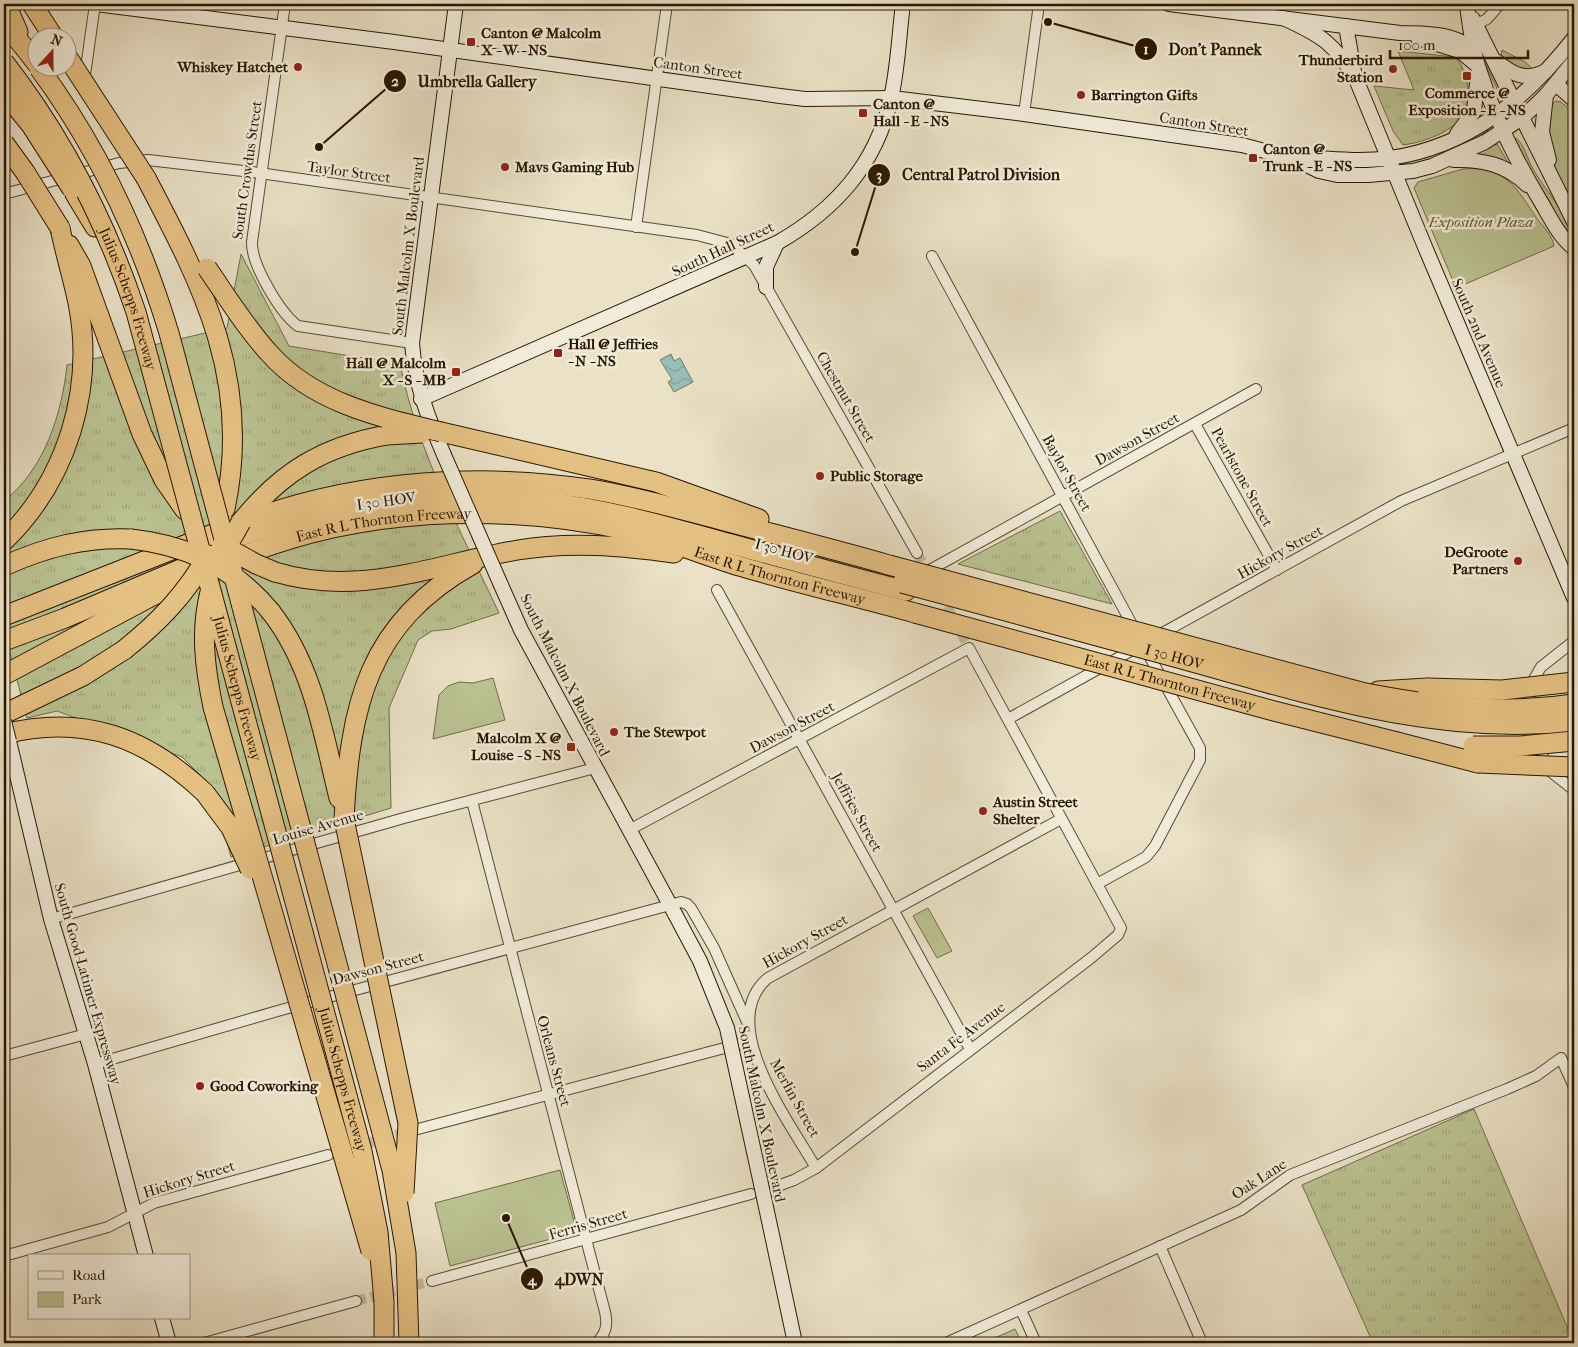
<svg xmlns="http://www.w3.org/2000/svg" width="1578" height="1347" font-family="'IM FELL French Canon',serif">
<defs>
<pattern id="grass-tufts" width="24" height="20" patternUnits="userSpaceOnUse" patternTransform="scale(1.25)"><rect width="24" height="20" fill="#bbc292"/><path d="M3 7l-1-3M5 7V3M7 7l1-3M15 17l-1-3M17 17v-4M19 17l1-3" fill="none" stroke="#a1a67c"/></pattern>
<pattern id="water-waves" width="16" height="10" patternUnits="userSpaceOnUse" patternTransform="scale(1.25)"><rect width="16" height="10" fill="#98beb5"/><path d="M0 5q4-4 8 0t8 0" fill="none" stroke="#83a39a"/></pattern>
</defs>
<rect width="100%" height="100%" fill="#eae1c6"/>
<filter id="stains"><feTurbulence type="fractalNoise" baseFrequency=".004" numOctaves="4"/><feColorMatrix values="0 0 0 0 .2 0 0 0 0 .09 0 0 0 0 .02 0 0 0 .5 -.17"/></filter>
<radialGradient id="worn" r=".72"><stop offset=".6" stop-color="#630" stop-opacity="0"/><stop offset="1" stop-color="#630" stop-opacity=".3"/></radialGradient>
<g fill="url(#grass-tufts)" stroke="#726c49">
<path d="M 1398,51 L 1455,57 C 1472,75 1474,111 1453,126 C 1440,136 1419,143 1403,145 L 1393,131 L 1374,86 L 1414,90 Z"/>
<path d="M 241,254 L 289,346 L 400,364 C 418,453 461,532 499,613 L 451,629 L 432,631 L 418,640 L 389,708 L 391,808 L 231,857 L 212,787 L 182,757 L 57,711 L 27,718 L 4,630 L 4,501 C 44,470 62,414 67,365 L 227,328 Z"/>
<polygon points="1060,511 1112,604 958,564"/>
<polygon points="1474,1109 1574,1343 1373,1343 1302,1185"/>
<polygon points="1015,1329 1022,1343 983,1343"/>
</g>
<g fill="#bbc292" stroke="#726c49">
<polygon points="1476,38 1499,87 1501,97 1479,51"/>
<polygon points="1502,50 1525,62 1533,69 1523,73 1501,56"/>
<polygon points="1556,101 1561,102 1574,113 1574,205 1553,166 1547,134 1552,104"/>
<polygon points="1485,130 1488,130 1483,134 1443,157 1410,165 1441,155"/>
<path d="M 1516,138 C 1525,145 1527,159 1533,169 C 1546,192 1568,213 1574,241 L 1558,219 L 1515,143 Z"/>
<polygon points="1497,144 1510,166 1473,155 1494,145"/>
<path d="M 1463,169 C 1506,165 1517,189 1538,220 C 1544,227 1553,237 1554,246 L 1456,288 L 1414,188 L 1418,182 Z"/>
<polygon points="493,678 505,720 433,739 439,695 448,686 459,682 473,683"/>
<polygon points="928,908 952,951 937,958 913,916"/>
<polygon points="560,1170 577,1232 450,1266 435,1203"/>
</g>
<polygon fill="url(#water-waves)" stroke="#6c7b6d" points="671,354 674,361 680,358 693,382 674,392 668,382 672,379 660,360"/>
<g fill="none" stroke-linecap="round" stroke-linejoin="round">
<g stroke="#c3b89e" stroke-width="10" stroke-dasharray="10 5" stroke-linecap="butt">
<polyline points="917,553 930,576"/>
<polyline points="940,593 969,648"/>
<polyline points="338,1152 410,1131"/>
<polyline points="356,1301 432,1281"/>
</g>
<g stroke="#594932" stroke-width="12">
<g id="street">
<path d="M 285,4 L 252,242 C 251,264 280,313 298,326 L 412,343"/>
<polyline points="1471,27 1487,19 1500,4"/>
<polyline points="84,82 95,4"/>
<polyline points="1024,114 1039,4"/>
<polyline points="4,194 119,163 148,160 252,172 697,235 731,244 754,265 917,553"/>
<polyline points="636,227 667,4"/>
<polyline points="932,256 1135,630"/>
<polyline points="1195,424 1277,570"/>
<polyline points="928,571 1256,389"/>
<polyline points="717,590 970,1049"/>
<polyline points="1157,636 1401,501 1574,428"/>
<polyline points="1574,641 1541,667 1534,679 1529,699 1532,722 1546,768 1574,790"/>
<polyline points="1008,719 1136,648"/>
<path d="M 472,801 L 605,1312 C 608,1325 606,1334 596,1343"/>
<polyline points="629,830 969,648 1121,928 1118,935 1091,958 816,1168 794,1180 775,1187"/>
<polyline points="1097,884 1146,857 1155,846 1200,760 1200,748 1146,650"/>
<polyline points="51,919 404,818 595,768"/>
<polyline points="4,1056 86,1034"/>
<polyline points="95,1064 281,1010 681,902 687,904 691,908 714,948 748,1024"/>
<polyline points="418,1129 751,1041"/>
<path d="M 816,1168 C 791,1124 714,1023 768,978 L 1061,819"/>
<polyline points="1160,1246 1202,1343"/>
<polyline points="4,1256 108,1227 154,1203 328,1155"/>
<polyline points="432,1281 751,1194"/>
<polyline points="1021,1310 1036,1343"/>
<polyline points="204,1343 356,1301"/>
<polyline points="946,1343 1241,1210 1290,1175 1507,1089 1536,1076 1561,1058 1574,1087"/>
</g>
</g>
<g stroke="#291600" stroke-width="16">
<g id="secondary">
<polyline points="96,4 394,42 780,96 805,99 892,98 1024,114 1242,145 1295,159 1319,171 1337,175 1368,175 1413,171 1432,166 1485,142 1522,118 1546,95 1574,61"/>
<path d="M 1169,4 L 1400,33 C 1427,34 1451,32 1473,49"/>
<path d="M 1467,6 C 1470,26 1472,46 1478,66 C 1493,114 1515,159 1541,202 C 1550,217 1559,237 1574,248"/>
<path d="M 1283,18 C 1321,35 1334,43 1356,79 L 1425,247 L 1574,598"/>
<polyline points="1473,19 1574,222"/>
<polyline points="1346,26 1354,71"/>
<polyline points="1418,38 1460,51 1477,65"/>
<path d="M 1496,61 C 1512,74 1526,82 1546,71"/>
<polyline points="1556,84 1574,100"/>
<polyline points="1546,95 1542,132 1549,160"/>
<polyline points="1457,134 1474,111 1478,74"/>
<path d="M 1295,159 L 1302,157 C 1332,159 1361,162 1390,158 C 1469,147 1527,98 1574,38"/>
<path d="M 1453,160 C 1481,159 1506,164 1527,185"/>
<polyline points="766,287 766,267 777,243"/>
<path d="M 421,399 L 777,243 C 835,210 876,165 891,98 C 898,68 899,35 903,4"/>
<path d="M 444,455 C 428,418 415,384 412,343 L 456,4"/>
<polyline points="501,585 521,630 675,914"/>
<polyline points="9,741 51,919 95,1064 146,1256"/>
<polyline points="766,1207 795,1343"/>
<polyline points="162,1318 169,1343"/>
</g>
</g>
<g stroke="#291600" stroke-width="21">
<g id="highway">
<polyline points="6,4 18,32"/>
<polyline points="32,4 54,38"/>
<polyline points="4,22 38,65"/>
<path d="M 146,178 C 204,288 252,381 225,509"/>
<polyline points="75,194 95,227"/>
<polyline points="69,245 81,266 142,434 164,480 185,510"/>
<polyline points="441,432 656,482 759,519"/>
<path d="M 261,516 C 365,480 480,473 589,489 C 634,496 678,509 721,520 C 777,535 833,549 889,565"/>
<path d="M 241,522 C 281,472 324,446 387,435"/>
<path d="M 272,532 C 358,502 454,494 544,502 C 609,509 672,528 735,545 C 792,561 849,576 906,591"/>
<path d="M 4,541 C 67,480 95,389 78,303 C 73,278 65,253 60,228"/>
<polyline points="221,543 284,521"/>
<path id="s1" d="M 230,561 C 355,507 500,502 631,531 C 668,540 703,555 739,566 C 797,583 857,597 915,613"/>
<path d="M 4,566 C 46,547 85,537 131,539"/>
<path d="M 275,572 C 361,598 435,564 518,550 C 570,541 622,546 674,553"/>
<path d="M 271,612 C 313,666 323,733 339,798"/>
<polyline points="4,616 233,526"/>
<polyline points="4,641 65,618 214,555"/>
<polyline points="4,675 152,596 201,574"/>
<polyline points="1378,691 1427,688"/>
<polyline points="4,714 83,676 124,650"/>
<path d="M 4,734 C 84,714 146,737 205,793"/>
<polyline points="1397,742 1478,763"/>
<path d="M 344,819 C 350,707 367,623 473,564"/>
<polyline points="384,1343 384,1302"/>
</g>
</g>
<use href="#street" stroke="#f1ecda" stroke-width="10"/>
<use href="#secondary" stroke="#f1ecda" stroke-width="14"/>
<use href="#highway" stroke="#e5c083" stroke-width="19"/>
<g stroke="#291600" stroke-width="16" stroke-linecap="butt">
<g id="secondary-bridge">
<polyline points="444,455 501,585"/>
<polyline points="4,721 9,741"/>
<polyline points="675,914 700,961 727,1028 766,1207"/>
</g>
</g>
<g stroke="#291600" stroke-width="21" stroke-linecap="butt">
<g id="highway-bridge">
<polyline points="68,58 146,178"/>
<path id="s2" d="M 4,62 C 63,138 106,222 136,312 L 362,1151 L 378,1232 L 384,1302"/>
<path d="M 39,68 C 98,148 140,237 169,333 L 392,1170 L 406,1253 L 409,1343"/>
<polyline points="4,92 31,125 72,189"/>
<polyline points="4,143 25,172 60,228"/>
<path d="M 207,268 C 227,297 246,328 270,354 C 314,403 379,417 441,432"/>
<polyline points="387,435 422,433"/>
<path d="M 131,539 C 187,545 235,568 271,612"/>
<polyline points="222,545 256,564 275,572"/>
<polyline points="224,552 241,522"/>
<path d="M 889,565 L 1361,692 C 1431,706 1503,715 1574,704"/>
<path id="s3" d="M 902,583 C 995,609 1089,633 1182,659 C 1311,695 1439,737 1574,721"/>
<path d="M 210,592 C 200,631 205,668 213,707 L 371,1251"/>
<path id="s4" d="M 915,613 L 1274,711 L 1397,742"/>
<path d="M 124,650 C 159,622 186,594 208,555"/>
<polyline points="1427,688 1502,690 1574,682"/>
<polyline points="1473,746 1520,746 1574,741"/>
<polyline points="1478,763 1574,767"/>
<polyline points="205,793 231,828 250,869"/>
<polyline points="344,819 408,1123 404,1193"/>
</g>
</g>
<use href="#secondary-bridge" stroke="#f1ecda" stroke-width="14"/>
<use href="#highway-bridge" stroke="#e5c083" stroke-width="19"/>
</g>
<g fill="#8f2418" stroke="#f1ecda" stroke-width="2">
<rect x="466" y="37" width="10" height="10" rx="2.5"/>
<circle cx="298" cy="67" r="5"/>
<circle cx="1393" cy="69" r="5"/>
<rect x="1462" y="71" width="10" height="10" rx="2.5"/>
<circle cx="1081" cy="95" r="5"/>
<rect x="858" y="108" width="10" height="10" rx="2.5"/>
<rect x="1248" y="153" width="10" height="10" rx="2.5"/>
<circle cx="505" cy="167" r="5"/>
<rect x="553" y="348" width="10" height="10" rx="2.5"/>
<rect x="451" y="367" width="10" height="10" rx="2.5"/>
<circle cx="820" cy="476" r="5"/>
<circle cx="1518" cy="561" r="5"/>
<circle cx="614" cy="732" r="5"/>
<rect x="566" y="742" width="10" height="10" rx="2.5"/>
<circle cx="983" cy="811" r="5"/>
<circle cx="200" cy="1086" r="5"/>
</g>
<g text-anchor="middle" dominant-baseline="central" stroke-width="5" stroke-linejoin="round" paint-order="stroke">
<g font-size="15" font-weight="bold" fill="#291600" stroke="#f1ecda" text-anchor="start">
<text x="481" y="33">Canton @ Malcolm<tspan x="481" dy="17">X - W - NS</tspan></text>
<text x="1383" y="60" text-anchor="end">Thunderbird<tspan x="1383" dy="17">Station</tspan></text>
<text x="288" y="67" text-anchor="end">Whiskey Hatchet</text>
<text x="1467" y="93" text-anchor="middle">Commerce @<tspan x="1467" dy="17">Exposition - E - NS</tspan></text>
<text x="1091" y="95">Barrington Gifts</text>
<text x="873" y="104">Canton @<tspan x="873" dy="17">Hall - E - NS</tspan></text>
<text x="1263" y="149">Canton @<tspan x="1263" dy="17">Trunk - E - NS</tspan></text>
<text x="515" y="167">Mavs Gaming Hub</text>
<text x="568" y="344">Hall @ Jeffries<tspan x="568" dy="17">- N - NS</tspan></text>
<text x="446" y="363" text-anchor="end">Hall @ Malcolm<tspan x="446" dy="17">X - S - MB</tspan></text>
<text x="830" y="476">Public Storage</text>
<text x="1508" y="552" text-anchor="end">DeGroote<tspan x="1508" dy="17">Partners</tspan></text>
<text x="624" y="732">The Stewpot</text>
<text x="561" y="738" text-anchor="end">Malcolm X @<tspan x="561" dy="17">Louise - S - NS</tspan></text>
<text x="993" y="802">Austin Street<tspan x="993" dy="17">Shelter</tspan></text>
<text x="210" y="1086">Good Coworking</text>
</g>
<g font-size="15" fill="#291600" stroke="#f1ecda">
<text transform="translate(698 68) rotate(8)">Canton Street</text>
<text transform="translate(1204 124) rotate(9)">Canton Street</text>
<text transform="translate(247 170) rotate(-82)">South Crowdus Street</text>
<text transform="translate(349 172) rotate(8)">Taylor Street</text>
<text transform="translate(408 246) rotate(-83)">South Malcolm X Boulevard</text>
<text transform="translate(723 249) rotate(-25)">South Hall Street</text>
<text stroke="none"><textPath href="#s2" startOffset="269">Julius Schepps Freeway</textPath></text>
<text transform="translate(1479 333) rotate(67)">South 2nd Avenue</text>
<text transform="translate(846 397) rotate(60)">Chestnut Street</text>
<text transform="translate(1137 439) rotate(-29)">Dawson Street</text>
<text transform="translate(1067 473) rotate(61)">Baylor Street</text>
<text transform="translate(1242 477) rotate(61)">Pearlstone Street</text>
<text transform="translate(386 501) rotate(-8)">I 30 HOV</text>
<text stroke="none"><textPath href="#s1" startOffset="159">East R L Thornton Freeway</textPath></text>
<text transform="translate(784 551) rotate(15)">I 30 HOV</text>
<text transform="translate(1280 552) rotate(-29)">Hickory Street</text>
<text stroke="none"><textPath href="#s1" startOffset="564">East R L Thornton Freeway</textPath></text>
<text stroke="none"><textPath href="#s3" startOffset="282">I 30 HOV</textPath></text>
<text transform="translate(565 675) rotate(63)">South Malcolm X Boulevard</text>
<text stroke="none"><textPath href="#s4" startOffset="264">East R L Thornton Freeway</textPath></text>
<text stroke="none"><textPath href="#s2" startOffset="674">Julius Schepps Freeway</textPath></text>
<text transform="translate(792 727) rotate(-28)">Dawson Street</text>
<text transform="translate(857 812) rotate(61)">Jeffries Street</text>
<text transform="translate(318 827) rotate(-16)">Louise Avenue</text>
<text transform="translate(805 941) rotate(-29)">Hickory Street</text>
<text transform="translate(378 968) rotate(-15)">Dawson Street</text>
<text transform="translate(88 984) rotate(74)">South Good-Latimer Expressway</text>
<text transform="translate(961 1037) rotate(-37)">Santa Fe Avenue</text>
<text transform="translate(554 1061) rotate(75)">Orleans Street</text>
<text stroke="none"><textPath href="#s2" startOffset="1079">Julius Schepps Freeway</textPath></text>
<text transform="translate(795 1098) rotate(61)">Merlin Street</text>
<text transform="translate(762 1114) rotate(78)">South Malcolm X Boulevard</text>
<text transform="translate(189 1179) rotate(-17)">Hickory Street</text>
<text transform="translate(1259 1179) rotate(-33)">Oak Lane</text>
<text transform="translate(588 1224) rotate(-16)">Ferris Street</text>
</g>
<g font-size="15" font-style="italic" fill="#5c5233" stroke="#f1ecda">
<text x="1481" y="222">Exposition Plaza</text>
</g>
</g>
<path fill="none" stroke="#291600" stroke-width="2" d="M1048 22L1146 49M319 147L395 81M855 252L879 175M506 1218L532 1279"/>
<g fill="#291600" stroke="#f1ecda" stroke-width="2">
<circle cx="1048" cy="22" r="5"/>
<circle cx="319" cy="147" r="5"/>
<circle cx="855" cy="252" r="5"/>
<circle cx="506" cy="1218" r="5"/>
<circle cx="1146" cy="49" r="12"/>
<circle cx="395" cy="81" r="12"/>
<circle cx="879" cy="175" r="12"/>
<circle cx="532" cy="1279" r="12"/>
</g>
<g font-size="15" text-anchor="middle" font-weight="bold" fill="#fff">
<text x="1146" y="54">1</text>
<text x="395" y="86">2</text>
<text x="879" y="180">3</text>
<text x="532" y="1285">4</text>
</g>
<g font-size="16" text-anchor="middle" font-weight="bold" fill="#291600" stroke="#f1ecda" stroke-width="5" stroke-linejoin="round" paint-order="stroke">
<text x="1215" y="55">Don't Pannek</text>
<text x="477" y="87">Umbrella Gallery</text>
<text x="981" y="180">Central Patrol Division</text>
<text x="579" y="1285">4DWN</text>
</g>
<rect width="1578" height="1347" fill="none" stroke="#eae1c6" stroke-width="20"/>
<rect x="5" y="5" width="1568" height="1337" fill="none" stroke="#291600" stroke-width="2.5"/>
<rect x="10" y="10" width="1558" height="1327" fill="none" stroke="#291600"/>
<rect x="28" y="1254" width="162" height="65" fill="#f1ecda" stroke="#a19683"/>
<rect x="38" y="1271" width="25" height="8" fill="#f1ecda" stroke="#a19683"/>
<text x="72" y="1280" font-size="15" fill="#291600">Road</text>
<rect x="38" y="1292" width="25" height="15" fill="#bbc292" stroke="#a19683"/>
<text x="72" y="1304" font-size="15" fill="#291600">Park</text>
<g transform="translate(52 52) rotate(21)"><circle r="24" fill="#f1ecda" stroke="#a19683"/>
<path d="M0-4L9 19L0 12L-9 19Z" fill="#8f2418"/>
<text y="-8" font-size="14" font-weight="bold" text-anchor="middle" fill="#291600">N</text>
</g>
<path d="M1390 50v8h138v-8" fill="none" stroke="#291600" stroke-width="2.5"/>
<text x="1398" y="50" font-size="15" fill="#291600" stroke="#f1ecda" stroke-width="4" paint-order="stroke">100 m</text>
<rect width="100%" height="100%" filter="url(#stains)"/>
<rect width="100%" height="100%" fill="url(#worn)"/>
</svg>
